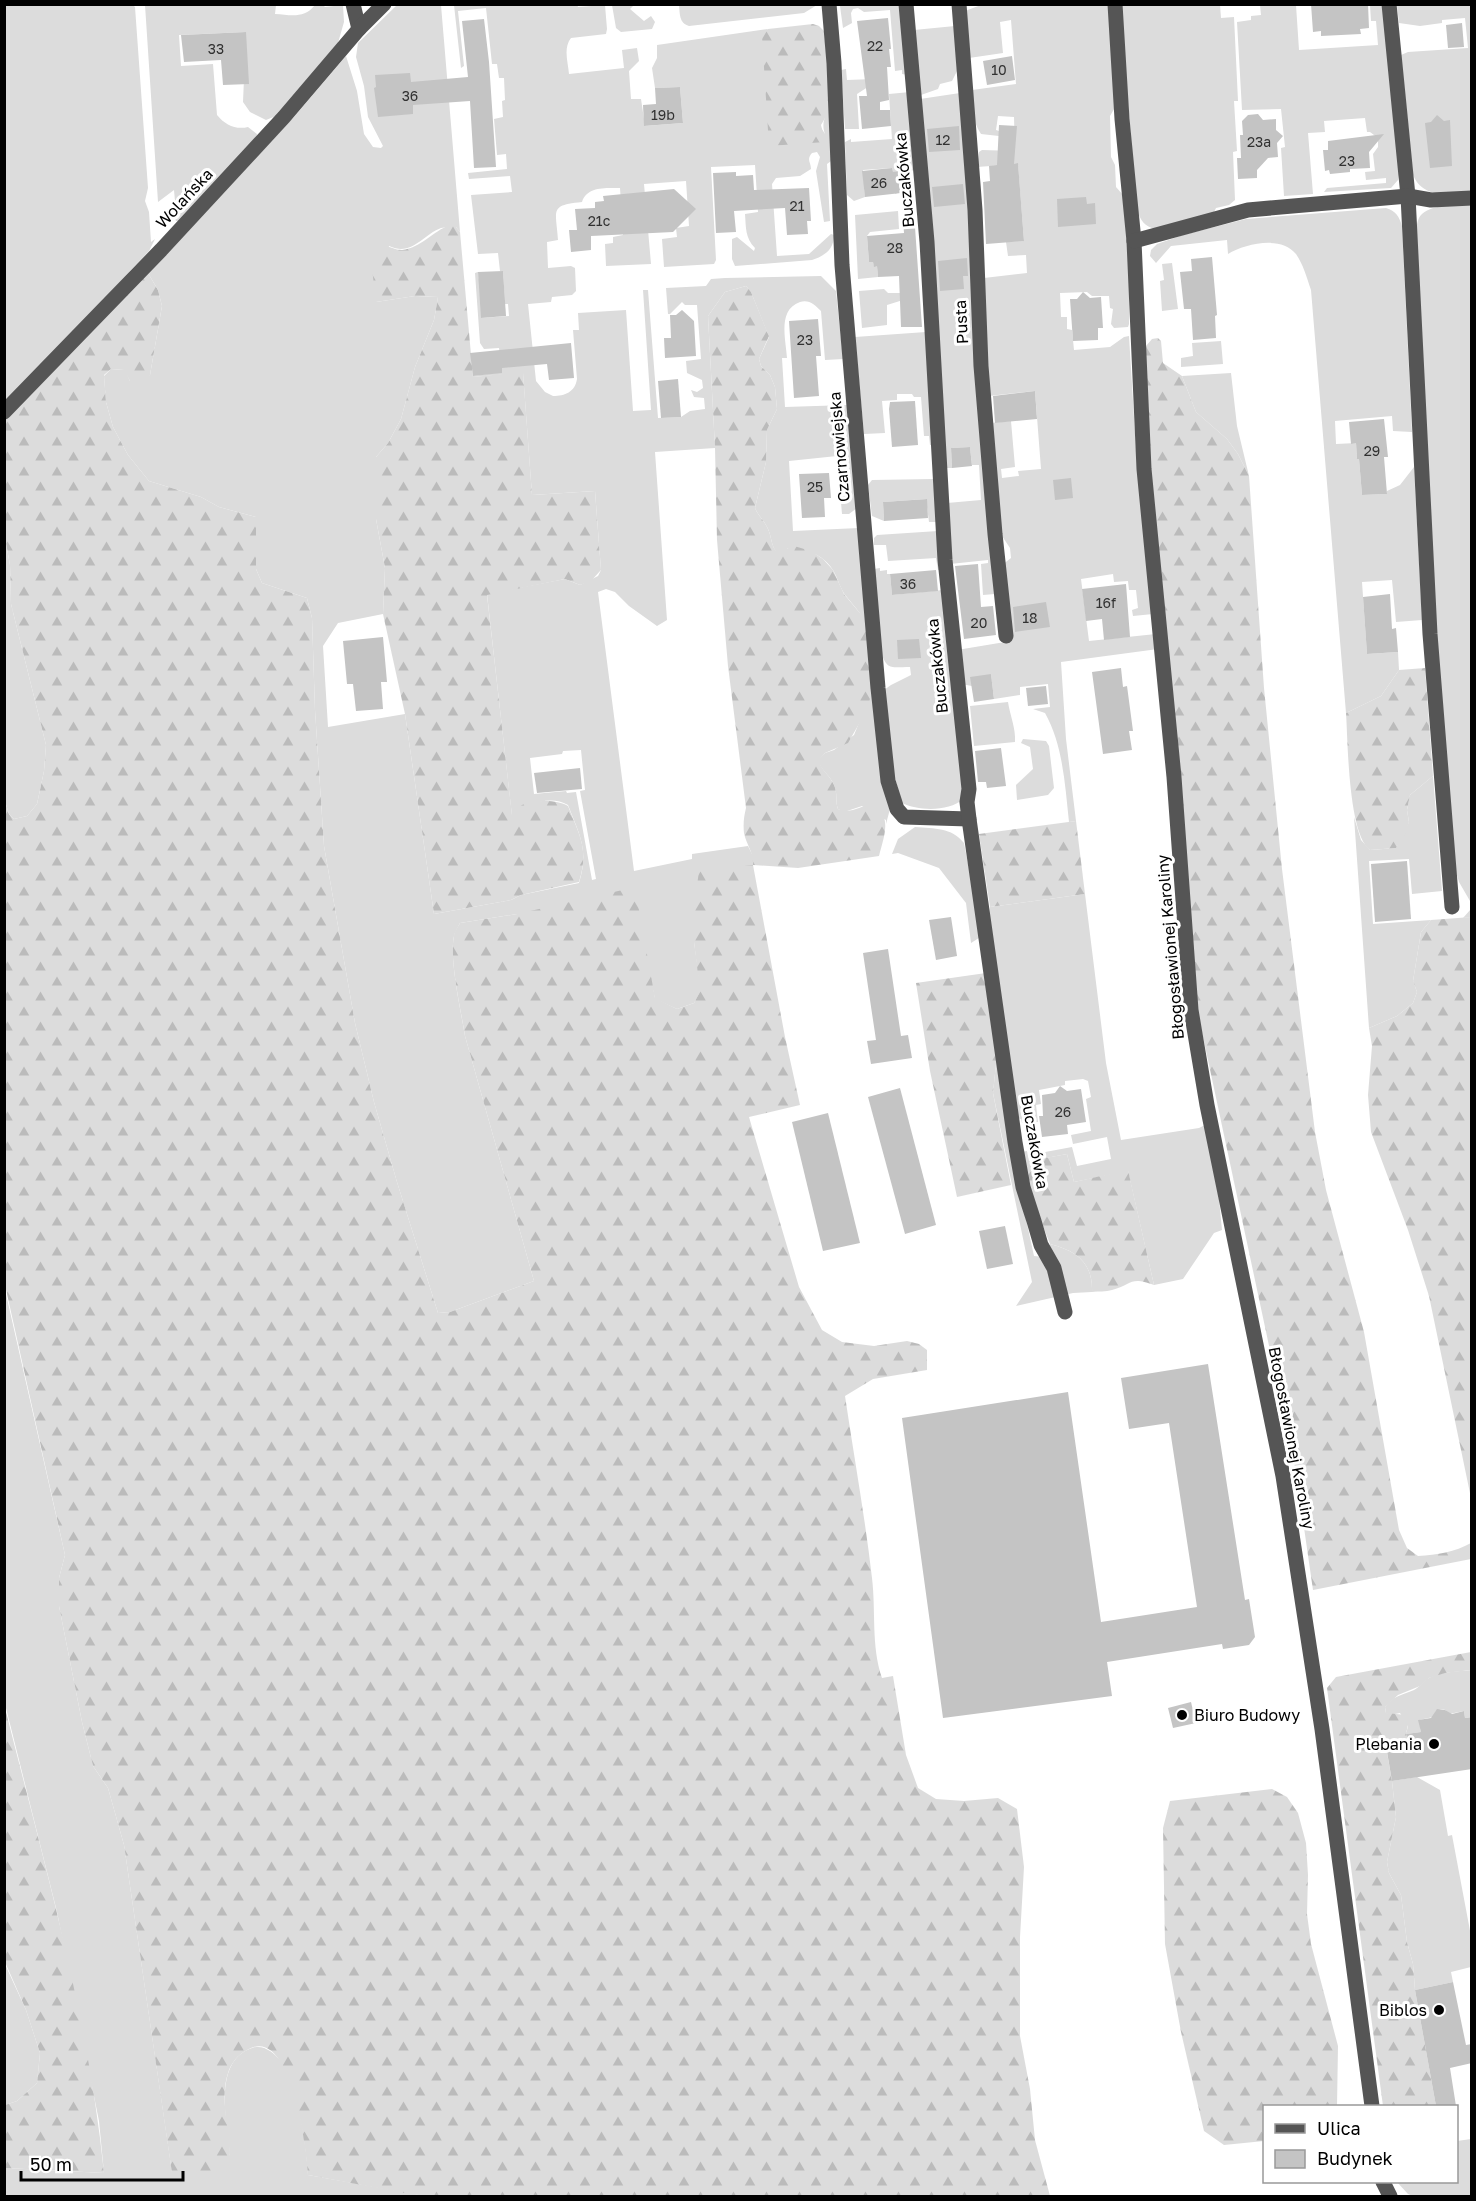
<svg xmlns="http://www.w3.org/2000/svg" width="1476" height="2201" font-family="'Golos Text',sans-serif">
<defs>
<pattern id="forest-firs" width="22" height="20" patternUnits="userSpaceOnUse" patternTransform="scale(1.5)"><rect width="22" height="20" fill="#dcdcdc"/><path d="M5 1l3.5 6h-7zM16 11l3.5 6h-7z" fill="#bbb"/></pattern>
</defs>
<rect width="100%" height="100%" fill="#fff"/>
<g fill="#dcdcdc" fill-rule="evenodd">
<path d="M 577,4 L 578,7 L 605,5 L 607,29 L 606,34 L 571,38 C 563,48 568,62 569,74 L 624,68 L 622,50 L 637,48 L 639,61 L 629,71 L 631,99 L 641,99 L 645,126 L 683,123 L 680,87 L 655,88 L 652,68 L 657,58 L 657,45 L 768,29 L 764,35 L 825,134 C 820,120 828,114 831,101 L 834,159 L 827,164 L 830,221 L 824,222 L 816,171 L 820,157 L 817,152 L 812,153 C 806,160 811,162 811,169 L 800,176 L 776,178 L 772,184 L 777,256 L 809,254 L 831,234 L 834,235 C 834,250 824,256 812,260 L 735,266 L 732,259 L 732,239 L 737,237 L 754,251 L 755,248 C 745,238 746,227 745,214 L 758,212 L 755,165 L 711,167 L 716,260 L 714,264 L 664,267 L 662,239 L 677,237 L 676,228 L 689,226 L 686,181 L 644,184 L 651,264 L 606,266 L 605,244 L 613,243 L 613,237 L 623,235 L 620,188 C 606,188 587,186 582,202 C 549,205 556,210 558,240 L 547,242 L 548,268 L 571,266 L 575,268 L 576,291 L 572,295 L 552,297 L 551,302 L 528,304 L 536,381 L 545,392 L 553,396 C 565,396 575,392 577,379 L 573,330 L 579,330 L 578,313 L 626,310 L 633,411 L 651,410 L 643,290 L 648,290 L 658,418 L 681,417 L 690,411 L 705,409 L 704,398 L 694,397 L 691,390 L 697,392 L 703,388 L 702,380 L 687,373 L 686,361 L 701,359 L 697,305 L 685,305 L 682,302 L 670,314 L 668,314 L 666,288 L 706,286 L 711,279 L 725,278 L 821,276 L 836,291 L 843,359 L 825,360 L 821,311 C 815,305 809,299 800,302 C 777,310 786,340 787,358 L 782,358 L 785,407 L 847,405 L 857,508 L 849,514 L 842,514 L 837,456 L 789,461 L 793,531 L 859,528 L 869,632 C 863,614 857,610 846,596 C 840,589 838,578 833,570 C 821,552 807,551 788,548 L 783,552 L 777,553 C 771,546 772,538 768,529 C 765,521 758,516 755,508 L 766,462 L 767,430 L 777,409 L 775,387 L 770,375 L 761,366 L 759,359 L 769,337 L 751,292 L 746,286 L 725,292 L 708,316 L 715,448 L 655,452 L 667,620 L 657,626 L 629,606 L 615,592 L 606,589 L 598,592 L 634,871 L 692,859 L 692,854 L 748,846 L 754,858 L 753,865 L 694,907 L 694,942 L 701,991 L 694,1003 L 677,1009 L 655,999 L 650,975 L 517,914 L 460,923 C 458,927 455,931 454,936 C 449,960 461,1011 465,1036 L 534,1281 L 450,1312 L 438,1313 L 397,1182 L 374,1102 L 355,1023 L 324,846 L 315,710 L 312,618 L 307,598 L 262,583 L 256,569 L 256,517 L 219,507 L 201,497 L 149,481 L 128,455 L 113,427 L 106,402 L 104,376 L 111,369 L 125,370 L 130,381 L 150,375 L 162,306 L 158,290 L 148,273 L 294,117 L 346,56 L 357,91 L 364,134 L 373,147 L 381,148 L 383,146 L 368,117 L 364,86 L 356,57 L 358,43 L 397,5 L 441,5 L 460,232 L 456,227 C 452,227 445,227 441,228 C 422,235 412,257 389,246 L 376,302 L 415,296 L 438,297 L 434,320 L 415,367 L 401,419 L 388,443 L 376,457 L 376,519 L 385,568 L 383,614 L 338,623 L 323,646 L 328,727 L 405,714 L 434,914 L 511,900 L 521,895 L 579,883 C 589,850 580,836 568,805 C 549,794 528,805 512,816 L 487,594 L 565,579 L 580,585 L 598,576 L 601,570 L 595,491 L 532,495 L 523,373 L 473,377 L 473,376 L 502,372 L 499,348 L 484,349 L 480,343 L 475,273 L 478,272 L 481,295 L 481,318 L 509,316 L 508,304 L 505,304 L 503,271 L 500,271 L 498,253 L 478,254 L 471,195 L 512,192 L 510,176 L 469,179 L 468,173 L 507,169 L 506,154 L 497,155 L 494,119 L 503,117 L 502,101 L 505,100 L 504,78 L 499,78 L 497,64 L 492,64 L 486,8 L 458,11 L 464,66 L 461,68 L 454,5 ZM 581,750 L 585,790 L 580,791 L 596,879 L 592,880 L 576,792 L 567,793 L 566,791 L 534,794 L 530,758 L 562,754 L 563,751 Z"/>
<polygon points="854,4 901,5 908,75 902,74 902,70 895,71 890,10 864,12 858,8 853,9 851,13 852,23 843,28 840,6"/>
<polygon points="5,5 132,4 135,7 148,188 145,201 149,212 151,242 155,239 149,251 5,403"/>
<path d="M 145,5 L 276,5 L 275,14 C 291,15 304,19 315,5 L 323,5 L 325,7 L 343,5 L 344,22 L 338,43 L 276,116 L 266,120 L 250,112 L 243,102 L 246,32 L 179,35 L 181,66 L 213,64 L 217,115 C 225,125 236,130 248,127 L 257,134 L 256,139 L 179,221 L 176,221 L 174,216 L 176,213 L 174,190 L 158,202 Z"/>
<polygon points="612,5 634,5 630,9 644,21 651,16 655,22 652,29 621,32 616,28"/>
<path d="M 679,5 L 679,4 L 817,5 L 804,13 L 689,26 C 679,23 680,14 679,5 Z"/>
<path d="M 981,5 L 1111,5 L 1117,104 L 1110,116 L 1111,157 L 1115,165 L 1116,187 L 1123,195 L 1129,264 L 1129,324 L 1128,327 L 1114,328 L 1111,324 L 1113,309 L 1110,308 L 1109,296 L 1092,296 L 1087,292 L 1060,293 L 1061,317 L 1067,317 L 1067,329 L 1072,330 L 1074,350 L 1110,347 L 1124,337 L 1129,336 L 1137,467 L 1153,614 L 1133,616 L 1132,610 L 1138,608 L 1136,590 L 1129,590 L 1128,581 L 1114,582 L 1113,574 L 1081,579 L 1089,641 L 1156,634 L 1158,649 L 1061,662 L 1066,739 L 1076,821 L 1069,822 C 1065,785 1063,745 1045,713 L 1033,709 L 1050,707 L 1048,684 L 1020,687 L 1020,695 L 994,699 L 991,674 L 972,686 L 961,684 L 957,650 L 1011,641 L 1002,565 L 1011,558 L 1010,548 L 1000,533 L 991,423 L 1011,421 L 1015,467 L 1001,469 L 1002,478 L 1019,476 L 1018,471 L 1041,469 L 1035,391 L 989,396 L 984,278 L 1027,273 L 1026,255 L 1008,256 L 1006,242 L 1024,241 L 1018,164 L 977,167 L 979,152 L 982,150 L 1015,151 L 1014,117 L 998,116 L 996,130 L 999,131 L 999,136 L 981,134 C 972,121 973,106 972,90 L 1016,84 L 1011,20 L 1000,22 L 1003,53 L 969,58 L 965,11 Z"/>
<path d="M 1120,5 L 1220,5 L 1221,18 L 1234,17 L 1238,101 L 1234,101 L 1237,151 L 1233,152 L 1235,200 L 1229,205 L 1216,208 L 1213,214 L 1155,229 C 1144,226 1141,221 1137,210 Z"/>
<polygon points="1260,5 1296,5 1299,50 1378,45 1376,21 1371,21 1370,5 1384,5 1399,174 1398,180 1391,188 1324,192 1327,188 1386,183 1386,178 1366,180 1365,172 1375,171 1373,154 1378,147 1378,138 1370,132 1367,132 1365,118 1324,121 1325,132 1308,133 1313,194 1284,196 1281,148 1285,147 1281,109 1242,110 1237,22 1251,20 1251,16 1261,15"/>
<path d="M 1397,5 L 1471,5 L 1471,193 C 1449,193 1424,200 1413,175 L 1401,55 L 1408,52 L 1468,48 L 1465,18 L 1442,20 L 1442,23 L 1420,26 L 1399,23 Z"/>
<polygon points="955,26 957,71 952,81 940,84 938,89 921,95 914,30"/>
<polygon points="846,69 847,80 874,79 877,81 857,94 859,129 845,129 841,70"/>
<polygon points="910,92 916,170 899,172 900,192 895,194 892,168 863,170 865,197 854,201 847,195 845,142 851,139 851,142 892,139 889,94"/>
<polygon points="960,93 995,594 983,595 981,564 988,563 988,560 950,564 947,503 981,500 979,465 972,465 970,447 951,448 952,468 944,468 920,99"/>
<path d="M 1471,203 L 1471,917 L 1463,918 L 1471,909 L 1470,901 L 1459,882 L 1452,858 L 1439,696 L 1415,233 C 1417,227 1417,218 1422,214 C 1433,204 1457,205 1471,203 Z"/>
<path d="M 1386,208 C 1396,211 1399,216 1402,226 L 1412,432 L 1393,431 L 1392,416 L 1335,421 L 1336,444 L 1356,443 L 1357,459 L 1359,459 L 1362,495 L 1387,494 L 1387,491 L 1400,485 L 1414,467 L 1422,620 L 1396,622 L 1392,580 L 1362,582 L 1367,654 L 1398,652 L 1399,670 L 1381,696 L 1346,713 L 1311,290 C 1307,278 1303,264 1296,254 C 1281,235 1245,244 1228,254 L 1227,240 L 1171,246 L 1156,263 L 1150,256 L 1151,250 L 1157,244 L 1183,235 L 1246,219 Z"/>
<polygon points="898,211 899,229 870,232 867,236 869,262 873,262 874,266 877,266 878,277 858,279 855,215"/>
<polygon points="1172,263 1178,309 1162,311 1160,281 1164,280 1162,264"/>
<polygon points="884,289 888,293 903,293 903,300 887,305 887,325 862,328 859,291"/>
<polygon points="926,332 933,445 930,445 929,436 924,436 921,397 914,397 912,394 897,394 897,400 882,401 885,433 864,434 855,337"/>
<polygon points="1221,341 1223,364 1181,367 1181,358 1193,356 1192,343"/>
<polygon points="1231,373 1237,426 1249,476 1238,454 1227,439 1196,412 1182,376"/>
<polygon points="933,479 938,522 929,522 926,499 883,502 884,521 872,516 868,485 872,480"/>
<polygon points="938,531 942,570 938,570 936,558 888,561 886,545 874,545 874,538 877,535"/>
<polygon points="4,532 10,565 11,604 46,745 44,771 37,804 27,816 14,819 9,814 4,798"/>
<path d="M 880,568 L 880,571 L 887,570 L 887,574 L 890,574 L 892,595 L 943,590 L 963,799 C 949,812 918,811 902,803 L 894,775 L 884,690 L 891,685 L 911,675 L 910,667 C 892,667 887,671 881,652 L 874,569 Z"/>
<path d="M 872,691 L 890,809 L 886,824 L 886,820 L 862,806 L 844,812 L 838,809 C 835,801 838,794 834,785 C 830,775 821,771 818,760 L 825,753 L 834,750 L 854,735 Z"/>
<path d="M 1008,702 C 1010,715 1016,729 1015,742 L 974,746 L 970,706 Z"/>
<polygon points="1023,739 1046,741 1049,746 1054,788 1048,795 1017,800 1016,785 1033,769 1030,747 1021,743"/>
<polygon points="1433,776 1442,891 1412,894 1409,859 1369,861 1373,924 1431,920 1421,932 1413,981 1417,992 1413,1003 1397,1016 1369,1028 1354,817 1361,840 1370,850 1396,848 1409,822 1407,810 1410,795"/>
<path d="M 915,827 C 935,829 951,827 964,843 L 982,936 L 971,943 L 966,903 L 939,868 L 898,853 L 892,854 L 898,839 Z"/>
<polygon points="1085,894 1106,1063 1121,1140 1199,1128 1205,1125 1219,1199 1222,1230 1214,1233 1183,1279 1154,1285 1128,1171 1074,1182 1067,1154 1041,1159 1040,1153 1072,1147 1077,1166 1111,1159 1107,1137 1073,1144 1071,1135 1091,1131 1086,1099 1091,1097 1088,1081 1083,1079 1065,1081 1065,1085 1039,1090 1041,1104 1036,1105 1038,1122 1022,1123 1021,1119 1017,1118 989,918 990,907"/>
<path d="M 997,1054 L 1015,1169 L 1034,1256 L 1044,1257 L 1049,1252 L 1050,1244 C 1077,1251 1093,1263 1092,1292 L 1073,1293 L 1016,1306 L 1032,1282 L 993,1093 Z"/>
<path d="M 4,1285 L 65,1555 L 59,1578 L 59,1606 L 82,1722 L 93,1766 L 108,1788 L 124,1845 L 172,2172 L 230,2155 C 227,2123 212,2061 252,2048 C 263,2044 273,2052 280,2060 C 297,2081 307,2147 308,2175 L 426,2196 L 5,2196 L 5,2168 L 104,2173 L 99,2121 L 57,1912 L 5,1704 Z"/>
<path d="M 1471,1670 L 1471,1717 L 1465,1718 L 1464,1711 L 1449,1714 C 1446,1709 1442,1708 1436,1711 L 1433,1717 L 1419,1720 L 1421,1732 L 1406,1734 L 1408,1726 L 1400,1713 L 1390,1715 L 1386,1713 L 1385,1707 C 1393,1696 1402,1695 1414,1690 C 1420,1687 1423,1681 1429,1678 C 1440,1671 1458,1672 1471,1670 Z"/>
<polygon points="1417,1777 1440,1790 1448,1836 1452,1835 1471,1936 1471,1967 1451,1972 1453,1982 1415,1990 1413,1964 1407,1942 1401,1895 1389,1873 1387,1862 1396,1817 1392,1781"/>
<polygon points="4,1962 26,2010 40,2053 37,2083 17,2101 5,2105"/>
<polygon points="1471,2139 1471,2196 1413,2196 1408,2194 1397,2182 1456,2182 1457,2141"/>
</g>
<g fill="url(#forest-firs)">
<polygon points="813,24 819,26 824,31 831,101 828,113 821,125 825,142 769,146 762,36 768,29"/>
<path d="M 450,225 L 456,227 L 460,232 L 473,377 L 523,372 L 532,495 L 595,491 L 601,570 L 591,581 L 580,585 L 565,579 L 487,595 L 512,815 C 515,812 518,807 522,805 C 534,800 557,799 568,806 C 580,836 589,850 579,882 L 521,895 L 511,900 L 434,914 L 405,714 L 383,614 L 385,568 L 376,519 L 376,457 L 388,443 L 401,419 L 415,367 L 434,320 L 438,297 L 415,296 L 376,302 L 371,260 L 375,252 L 383,246 C 390,246 395,250 402,250 C 421,248 433,231 450,225 Z"/>
<path d="M 148,273 L 158,290 L 162,306 L 150,375 L 140,385 L 130,381 L 124,370 L 111,369 L 104,375 L 106,402 L 113,427 L 128,455 L 149,481 L 201,497 L 219,507 L 256,517 L 256,569 L 262,583 L 307,598 L 312,618 L 315,710 L 324,846 L 355,1023 L 374,1102 L 397,1182 L 438,1313 L 450,1312 L 534,1281 L 465,1036 C 461,1010 449,960 454,936 C 454,931 458,927 460,923 L 517,914 L 627,889 L 637,899 L 655,998 L 677,1009 L 694,1003 L 700,991 L 694,942 L 694,907 L 699,871 L 753,865 C 754,853 746,844 744,833 C 743,824 744,816 746,808 L 728,666 L 717,540 L 715,448 L 708,316 L 725,292 L 746,286 L 751,292 L 769,336 L 759,359 L 761,366 L 770,375 L 775,387 L 777,409 L 767,430 L 766,462 L 755,508 C 758,516 765,521 768,529 C 772,538 771,546 777,552 L 794,546 L 811,551 L 823,559 L 833,570 L 844,594 L 864,618 L 869,632 L 872,691 L 867,710 L 848,743 L 825,753 L 819,760 C 821,771 830,775 834,785 C 838,794 835,801 838,809 C 850,814 860,807 872,803 C 893,816 884,836 879,856 L 798,868 L 753,865 L 785,1037 L 800,1105 L 749,1117 L 799,1287 L 822,1330 L 842,1342 L 874,1346 L 907,1341 L 919,1344 L 927,1350 L 927,1370 L 873,1379 L 845,1396 C 854,1457 865,1517 872,1578 C 876,1611 871,1646 882,1678 L 893,1676 L 906,1755 L 918,1788 L 936,1799 L 964,1801 L 998,1798 L 1017,1809 L 1024,1867 L 1020,1937 L 1020,2036 L 1030,2089 L 1035,2140 L 1050,2196 L 427,2196 L 410,2194 L 308,2175 C 307,2151 292,2030 251,2048 C 240,2053 234,2059 229,2070 C 219,2097 229,2125 230,2152 C 230,2160 228,2168 227,2175 L 172,2173 L 124,1845 L 108,1788 L 93,1766 L 82,1722 L 59,1606 L 59,1578 L 65,1555 L 5,1285 L 4,798 L 9,814 L 14,819 L 27,816 L 37,804 L 44,771 L 46,745 L 11,604 L 10,565 L 4,532 L 5,419 Z"/>
<path d="M 1158,338 L 1161,341 L 1163,363 L 1182,376 L 1196,412 L 1227,439 L 1238,454 L 1249,476 L 1264,688 L 1282,869 L 1315,1132 L 1326,1190 L 1364,1332 L 1399,1530 L 1407,1548 L 1418,1556 C 1437,1555 1455,1552 1471,1543 L 1471,1559 L 1313,1590 L 1296,1472 L 1196,1004 L 1145,422 L 1146,346 L 1152,339 Z"/>
<path d="M 1425,668 L 1433,776 L 1410,795 L 1407,810 L 1409,822 L 1404,837 L 1396,848 L 1370,850 C 1348,834 1348,742 1346,713 L 1381,696 L 1399,670 Z"/>
<polygon points="1076,821 1085,894 990,907 979,834"/>
<polygon points="1471,917 1472,917 1471,1498 1429,1296 1408,1230 1371,1132 1368,1095 1372,1046 1369,1028 1397,1016 1413,1003 1417,992 1413,981 1421,932 1431,920"/>
<polygon points="986,973 997,1054 993,1093 1011,1185 957,1197 930,1071 916,983"/>
<path d="M 1027,1151 L 1029,1161 L 1067,1154 L 1074,1182 L 1128,1170 L 1154,1285 C 1130,1276 1133,1284 1112,1290 C 1106,1292 1098,1291 1092,1292 C 1093,1263 1077,1251 1050,1244 L 1039,1216 L 1032,1205 L 1021,1152 Z"/>
<polygon points="1471,1652 1471,1670 1445,1673 1429,1678 1420,1686 1398,1695 1385,1707 1386,1713 1406,1715 1409,1720 1406,1734 1408,1742 1386,1747 1392,1781 1396,1817 1387,1862 1389,1873 1401,1895 1407,1942 1413,1964 1415,1990 1436,2106 1383,2106 1327,1688 1336,1677"/>
<path d="M 4,1704 C 43,1859 88,2014 104,2173 L 5,2168 L 5,2105 L 17,2101 L 37,2083 L 40,2053 L 26,2010 L 5,1962 Z"/>
<polygon points="1272,1789 1287,1797 1298,1813 1306,1843 1308,1875 1307,1914 1311,1944 1338,2046 1337,2106 1264,2106 1264,2141 1224,2145 1204,2131 1181,2032 1165,1944 1163,1828 1170,1801"/>
</g>
<g fill="#c4c4c4">
<polygon points="1311,4 1368,4 1369,28 1360,29 1361,34 1321,36 1321,31 1313,32"/>
<polygon points="888,18 891,49 889,49 891,67 887,67 889,100 880,102 880,110 890,110 891,126 862,129 859,96 867,96 857,21"/>
<polygon points="484,19 489,62 496,167 474,168 470,101 413,105 413,114 378,117 374,88 376,87 375,75 410,73 411,82 468,77 462,21"/>
<polygon points="1462,23 1464,47 1448,48 1446,25"/>
<polygon points="246,32 249,84 223,85 221,60 184,62 181,35"/>
<polygon points="1012,56 1015,80 987,85 983,61"/>
<polygon points="680,87 683,123 644,126 643,105 656,104 655,88"/>
<polygon points="1258,114 1263,120 1276,119 1276,130 1283,136 1277,143 1278,157 1268,158 1257,170 1257,178 1238,179 1237,158 1241,158 1240,135 1243,135 1242,121 1248,115"/>
<polygon points="1437,115 1444,121 1450,120 1452,166 1430,168 1425,123 1431,122"/>
<polygon points="999,125 1017,126 1014,164 1018,163 1024,241 986,244 983,182 990,181 989,166 997,165"/>
<polygon points="959,126 960,150 929,152 927,129"/>
<polygon points="1384,134 1369,152 1370,168 1350,169 1350,172 1330,174 1329,170 1325,171 1323,150 1328,150 1328,141"/>
<polygon points="892,168 893,172 911,170 922,327 901,327 899,276 878,277 877,266 874,267 873,262 869,262 867,236 904,233 901,193 865,197 862,171"/>
<polygon points="736,172 736,176 753,175 754,190 809,188 811,221 807,221 808,234 787,235 785,208 734,211 736,232 716,233 713,173"/>
<polygon points="963,184 965,204 934,207 932,187"/>
<polygon points="674,189 696,209 673,232 591,236 591,250 571,252 569,230 577,230 575,209 595,208 595,202 604,201 603,196"/>
<polygon points="1086,197 1087,204 1095,203 1096,224 1058,227 1057,199"/>
<polygon points="1212,257 1217,315 1215,316 1216,338 1193,340 1191,309 1184,309 1180,272 1192,271 1191,259"/>
<polygon points="967,258 968,276 963,276 964,289 940,291 938,261"/>
<polygon points="503,271 506,316 481,318 478,272"/>
<polygon points="1083,292 1090,298 1101,297 1103,328 1098,328 1098,340 1073,341 1070,299 1077,299"/>
<polygon points="682,310 694,321 696,356 665,358 664,338 671,338 670,315 676,315"/>
<polygon points="818,319 821,356 816,356 819,396 794,398 789,321"/>
<polygon points="571,343 574,378 549,380 547,364 502,368 502,373 473,376 470,353"/>
<polygon points="678,379 681,417 661,418 658,381"/>
<polygon points="1035,391 1037,419 995,423 993,396"/>
<polygon points="915,401 918,445 892,447 889,409 890,402"/>
<polygon points="1384,419 1388,457 1384,457 1387,494 1362,495 1359,459 1357,459 1356,443 1351,444 1349,422"/>
<polygon points="970,447 972,466 952,468 951,448"/>
<polygon points="829,473 831,498 824,498 825,517 802,518 799,474"/>
<polygon points="1071,478 1073,498 1055,500 1053,480"/>
<polygon points="927,499 928,518 884,521 883,502"/>
<polygon points="978,564 981,607 993,606 996,635 964,639 955,566"/>
<polygon points="936,570 938,591 892,595 890,574"/>
<polygon points="1126,584 1130,637 1104,640 1102,619 1086,621 1082,589"/>
<polygon points="1390,594 1392,629 1396,628 1398,652 1367,654 1363,597"/>
<polygon points="1046,602 1050,627 1015,632 1013,607"/>
<polygon points="383,637 387,682 381,682 383,709 356,711 353,684 347,684 343,641"/>
<polygon points="919,639 921,658 898,659 897,640"/>
<polygon points="1121,668 1123,687 1127,686 1133,731 1129,731 1132,750 1103,754 1092,672"/>
<polygon points="991,674 994,699 974,702 970,677"/>
<polygon points="1046,686 1048,704 1028,706 1026,688"/>
<polygon points="1001,748 1006,786 987,788 986,782 978,782 975,751"/>
<polygon points="580,768 582,789 537,793 534,773"/>
<polygon points="1407,861 1411,919 1375,922 1371,864"/>
<polygon points="951,917 957,956 936,960 929,920"/>
<polygon points="888,949 901,1036 908,1035 912,1058 871,1064 867,1041 876,1040 863,953"/>
<polygon points="1060,1086 1067,1091 1081,1089 1086,1122 1067,1125 1068,1134 1042,1137 1039,1116 1043,1116 1042,1095 1055,1093"/>
<polygon points="900,1088 936,1225 905,1234 868,1097"/>
<polygon points="828,1113 860,1243 823,1251 792,1122"/>
<polygon points="1005,1226 1013,1264 987,1269 979,1231"/>
<polygon points="1208,1364 1245,1600 1249,1599 1255,1637 1249,1645 1223,1649 1222,1644 1107,1662 1112,1696 943,1718 902,1418 1068,1392 1101,1622 1197,1607 1169,1423 1129,1429 1121,1378"/>
<polygon points="1191,1702 1196,1723 1173,1728 1168,1708"/>
<polygon points="1437,1709 1445,1710 1452,1714 1464,1711 1465,1718 1472,1717 1472,1769 1392,1781 1386,1746 1408,1742 1406,1734 1421,1732 1418,1720 1431,1718"/>
<polygon points="1453,1982 1466,2045 1472,2044 1472,2063 1450,2068 1456,2106 1436,2106 1415,1990"/>
</g>
<g fill="none" stroke-linecap="round" stroke-linejoin="round">
<g stroke="#555" stroke-width="15">
<polyline points="353,4 359,29"/>
<polyline points="829,4 834,63 842,265 878,688 888,781 897,809 904,817 969,819"/>
<polyline points="906,4 927,242 945,560 969,789 967,802 969,819 1015,1142 1023,1187 1034,1221 1041,1245 1054,1268 1065,1312"/>
<polyline points="959,4 975,210 981,366 995,534 1006,636"/>
<polyline points="1115,4 1122,119 1134,241 1144,469 1174,777 1191,1010 1207,1105 1283,1476 1322,1729 1372,2106"/>
<polyline points="1389,4 1408,196 1430,634 1452,907"/>
<polyline points="1134,241 1248,210 1408,196 1431,200 1472,198"/>
<polyline points="4,412 161,250 284,117 359,29 384,4"/>
<polyline points="1383,2182 1390,2196"/>
</g>
</g>
<g fill="#000" stroke="#fff" stroke-width="2">
<circle cx="1182" cy="1715" r="6"/>
<circle cx="1434" cy="1744" r="6"/>
<circle cx="1439" cy="2010" r="6"/>
</g>
<g text-anchor="middle" dominant-baseline="central" stroke-width="6" stroke-linejoin="round" paint-order="stroke">
<g font-size="14" fill="#313131">
<text x="875" y="45">22</text>
<text x="216" y="48">33</text>
<text x="999" y="69">10</text>
<text x="410" y="95">36</text>
<text x="663" y="114">19b</text>
<text x="943" y="139">12</text>
<text x="1259" y="141">23a</text>
<text x="1347" y="160">23</text>
<text x="879" y="182">26</text>
<text x="797" y="205">21</text>
<text x="599" y="220">21c</text>
<text x="895" y="247">28</text>
<text x="805" y="339">23</text>
<text x="1372" y="450">29</text>
<text x="815" y="486">25</text>
<text x="908" y="583">36</text>
<text x="1106" y="602">16f</text>
<text x="1030" y="617">18</text>
<text x="979" y="622">20</text>
<text x="1063" y="1111">26</text>
</g>
<g font-size="16" fill="#000" stroke="#fff">
<text transform="translate(904 180) rotate(-95)">Buczakówka</text>
<text transform="translate(184 198) rotate(-47)">Wolańska</text>
<text transform="translate(961 322) rotate(-93)">Pusta</text>
<text transform="translate(839 447) rotate(-95)">Czarnowiejska</text>
<text transform="translate(937 666) rotate(-96)">Buczakówka</text>
<text transform="translate(1170 947) rotate(-95)">Błogosławionej Karoliny</text>
<text transform="translate(1035 1142) rotate(80)">Buczakówka</text>
<text transform="translate(1292 1438) rotate(79)">Błogosławionej Karoliny</text>
</g>
<g font-size="16" fill="#000" stroke="#fff" text-anchor="end">
<text x="1194" y="1715" text-anchor="start">Biuro Budowy</text>
<text x="1422" y="1744">Plebania</text>
<text x="1427" y="2010">Biblos</text>
</g>
</g>
<rect width="1476" height="2201" fill="none" stroke="#000000" stroke-width="12"/>
<rect x="1263" y="2105" width="195" height="78" fill="#ffffff" stroke="#999999" stroke-width="1.5"/>
<rect x="1275" y="2124" width="30" height="9" fill="#555555" stroke="#999999" stroke-width="1.5"/>
<text x="1317" y="2135" font-size="18" fill="#000000">Ulica</text>
<rect x="1275" y="2150" width="30" height="18" fill="#c4c4c4" stroke="#999999" stroke-width="1.5"/>
<text x="1317" y="2165" font-size="18" fill="#000000">Budynek</text>
<path d="M21 2171v9h162v-9" fill="none" stroke="#000000" stroke-width="3"/>
<text x="30" y="2171" font-size="18" fill="#000000" stroke="#ffffff" stroke-width="4.5" paint-order="stroke">50 m</text>
</svg>
